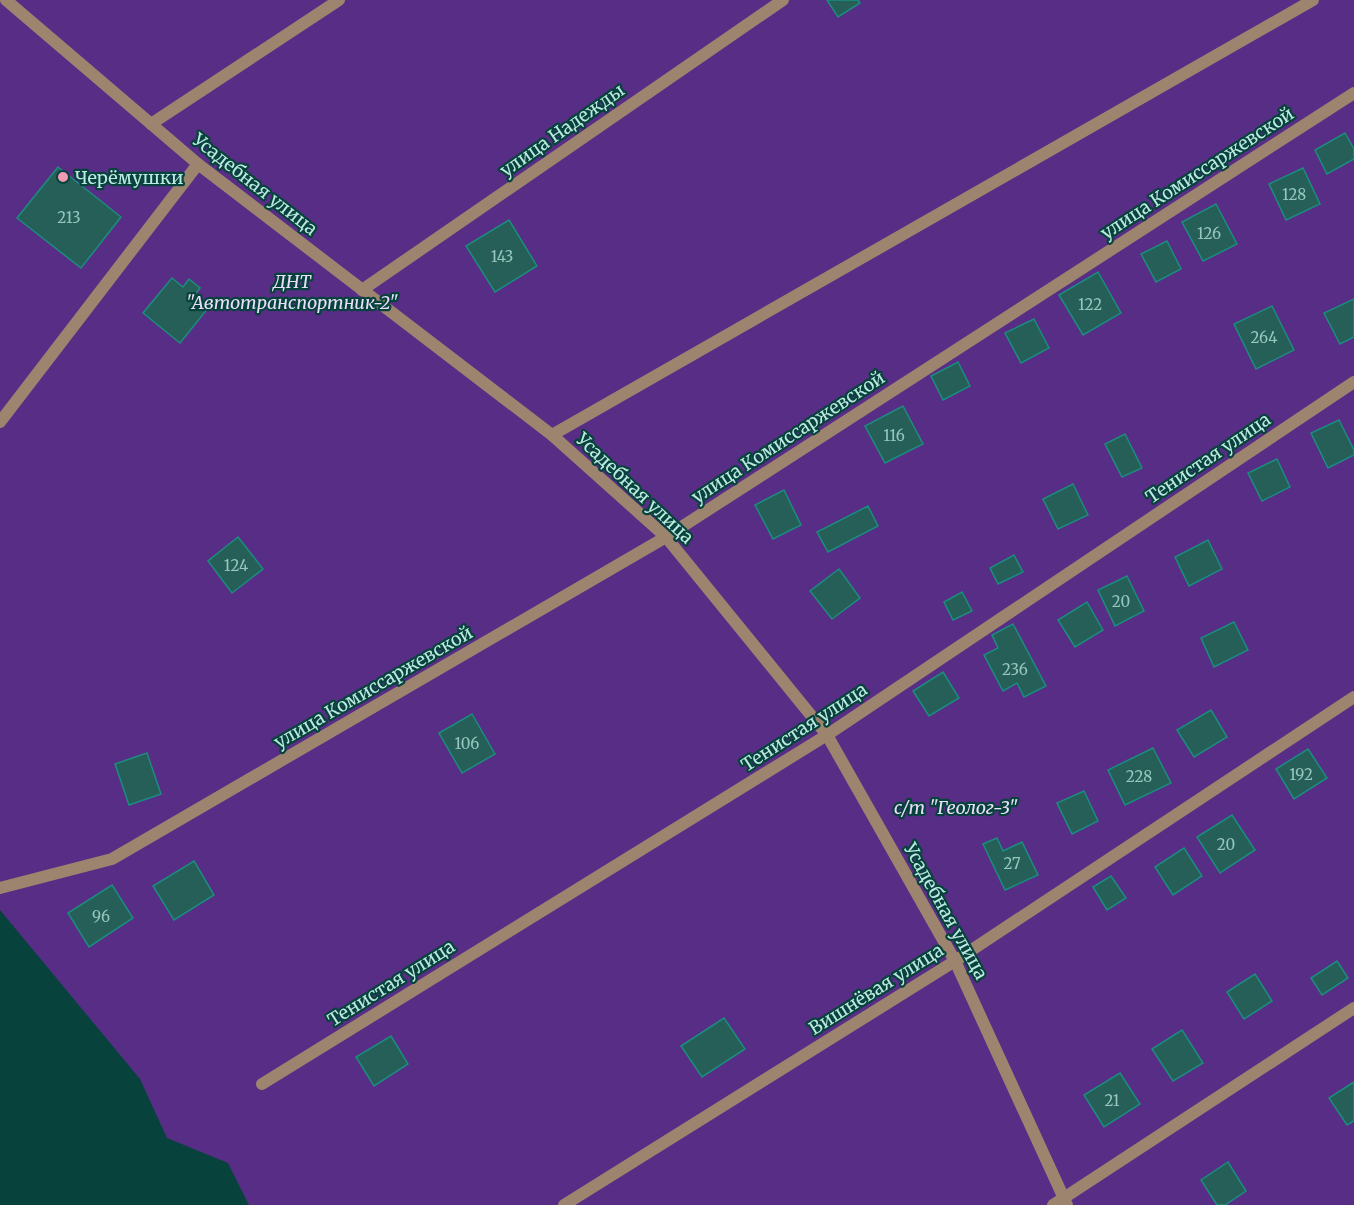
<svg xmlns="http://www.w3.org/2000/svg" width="1354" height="1205" font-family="Merriweather,serif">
<rect width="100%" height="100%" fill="#07433c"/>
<polygon fill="#582d86" points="0,0 1354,0 1354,1205 249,1205 228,1163 167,1138 140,1079 0,910"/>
<g fill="#255f57" stroke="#1b8d7f" stroke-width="1.5">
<polygon points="827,0 858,0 860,3 838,17"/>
<polygon points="1345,133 1354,149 1354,159 1327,174 1315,150"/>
<polygon points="58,167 121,217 81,268 17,218"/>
<polygon points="1303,168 1320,204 1286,220 1269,184"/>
<polygon points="1216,204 1237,244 1203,261 1182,222"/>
<polygon points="509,220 537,266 495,292 466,246"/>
<polygon points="1167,241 1181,269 1156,282 1141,254"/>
<polygon points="1098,272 1121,313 1083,335 1059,295"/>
<polygon points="172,278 183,287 189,279 200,288 194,296 209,307 180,343 143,313"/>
<polygon points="1354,299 1354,337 1340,344 1324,313"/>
<polygon points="1272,306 1294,350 1256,369 1234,324"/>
<polygon points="1034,319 1049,348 1021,363 1005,333"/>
<polygon points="958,362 970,386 943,400 931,376"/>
<polygon points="903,406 923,444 885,463 865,426"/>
<polygon points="1339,420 1354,450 1354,455 1328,468 1311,433"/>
<polygon points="1125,434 1142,468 1122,477 1105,444"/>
<polygon points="1277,459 1290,487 1262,501 1248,473"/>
<polygon points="1073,484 1088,515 1058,529 1043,499"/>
<polygon points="784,490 801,525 773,539 755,505"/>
<polygon points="868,506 878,526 828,552 817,532"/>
<polygon points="238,537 263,569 232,593 208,561"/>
<polygon points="1208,540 1222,569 1189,586 1175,557"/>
<polygon points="1014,555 1023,572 998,584 990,568"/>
<polygon points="839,569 860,598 832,619 810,591"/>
<polygon points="1127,576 1144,611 1115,626 1098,590"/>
<polygon points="962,592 972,611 953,620 944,602"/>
<polygon points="1087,602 1103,630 1075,647 1058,620"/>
<polygon points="1234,622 1248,650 1214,667 1201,638"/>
<polygon points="1013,624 1046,686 1024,697 1017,683 1003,691 984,655 998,648 992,635"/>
<polygon points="943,672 959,698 929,716 913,691"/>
<polygon points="1211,710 1227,737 1194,757 1177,730"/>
<polygon points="472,714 495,754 462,773 439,733"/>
<polygon points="1153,748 1171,783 1125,805 1108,770"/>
<polygon points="1308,749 1327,778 1294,799 1276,769"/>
<polygon points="147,753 161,794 129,805 115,764"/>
<polygon points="1084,791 1098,821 1072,834 1057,803"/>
<polygon points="1232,815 1255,850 1220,873 1197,837"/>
<polygon points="997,838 1003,851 1022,842 1038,875 1005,890 983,844"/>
<polygon points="1184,848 1202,876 1173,895 1155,867"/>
<polygon points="194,861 214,895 174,920 153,886"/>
<polygon points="1111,876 1126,898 1107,910 1093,887"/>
<polygon points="112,885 133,918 89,947 68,913"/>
<polygon points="1337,961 1348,978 1322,995 1311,978"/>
<polygon points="1255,974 1272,1001 1244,1019 1227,992"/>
<polygon points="724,1018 745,1049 702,1077 681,1046"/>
<polygon points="1182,1030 1203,1063 1173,1081 1152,1049"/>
<polygon points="391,1036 408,1064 374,1086 356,1057"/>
<polygon points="1120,1073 1140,1104 1104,1127 1084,1095"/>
<polygon points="1354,1082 1354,1121 1347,1125 1329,1098"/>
<polygon points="1228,1162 1246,1191 1225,1205 1217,1205 1201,1180"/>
</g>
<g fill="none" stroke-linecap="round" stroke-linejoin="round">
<g stroke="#9d846e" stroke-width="12">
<polyline points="0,422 198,164"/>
<polyline points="552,435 1313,0"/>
<polyline points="1053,1205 1354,1008"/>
</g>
<g stroke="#9d846e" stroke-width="12">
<polyline points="6,0 198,164 552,435 666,537 827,735 955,961 1067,1205"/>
<polyline points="151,124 339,0"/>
<polyline points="362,290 783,0"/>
<polyline points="0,888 112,859 666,537 1354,93"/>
<polyline points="262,1084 827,735 1354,382"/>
<polyline points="564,1205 955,961 1354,697"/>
</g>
</g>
<circle fill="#f19ab1" stroke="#07433c" stroke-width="2" cx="63" cy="177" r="6"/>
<g text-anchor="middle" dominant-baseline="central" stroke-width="4.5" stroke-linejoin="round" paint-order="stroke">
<g font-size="15" fill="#96c6be">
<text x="1294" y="194">128</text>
<text x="69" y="217">213</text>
<text x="1209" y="233">126</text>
<text x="502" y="256">143</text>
<text x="1090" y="304">122</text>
<text x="1264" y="337">264</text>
<text x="894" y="435">116</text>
<text x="236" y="565">124</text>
<text x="1121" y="601">20</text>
<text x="1015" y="669">236</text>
<text x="467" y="743">106</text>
<text x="1301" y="774">192</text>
<text x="1139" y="776">228</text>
<text x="1226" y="844">20</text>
<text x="1012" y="863">27</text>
<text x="101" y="916">96</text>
<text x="1112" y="1100">21</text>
</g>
<g font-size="18" fill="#bce9e1" stroke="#07433c">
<text transform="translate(562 130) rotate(-35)">улица Надежды</text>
<text transform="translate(1197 173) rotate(-33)">улица Комиссаржевской</text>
<text transform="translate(255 184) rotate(38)">Усадебная улица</text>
<text transform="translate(788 437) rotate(-33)">улица Комиссаржевской</text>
<text transform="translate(1208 458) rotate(-34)">Тенистая улица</text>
<text transform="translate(635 488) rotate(43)">Усадебная улица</text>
<text transform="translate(373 687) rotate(-30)">улица Комиссаржевской</text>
<text transform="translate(804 727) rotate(-33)">Тенистая улица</text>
<text transform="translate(946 911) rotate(61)">Усадебная улица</text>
<text transform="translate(391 983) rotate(-32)">Тенистая улица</text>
<text transform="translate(876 989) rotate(-32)">Вишнёвая улица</text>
</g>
<g font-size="18" fill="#bce9e1" stroke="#07433c" text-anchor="start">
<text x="75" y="177">Черёмушки</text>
</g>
<g font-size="18" font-style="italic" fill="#e9dff9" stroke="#07433c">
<text x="292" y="281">ДНТ<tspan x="292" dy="21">"Автотранспортник-2"</tspan></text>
<text x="956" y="807">с/т "Геолог-3"</text>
</g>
</g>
</svg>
